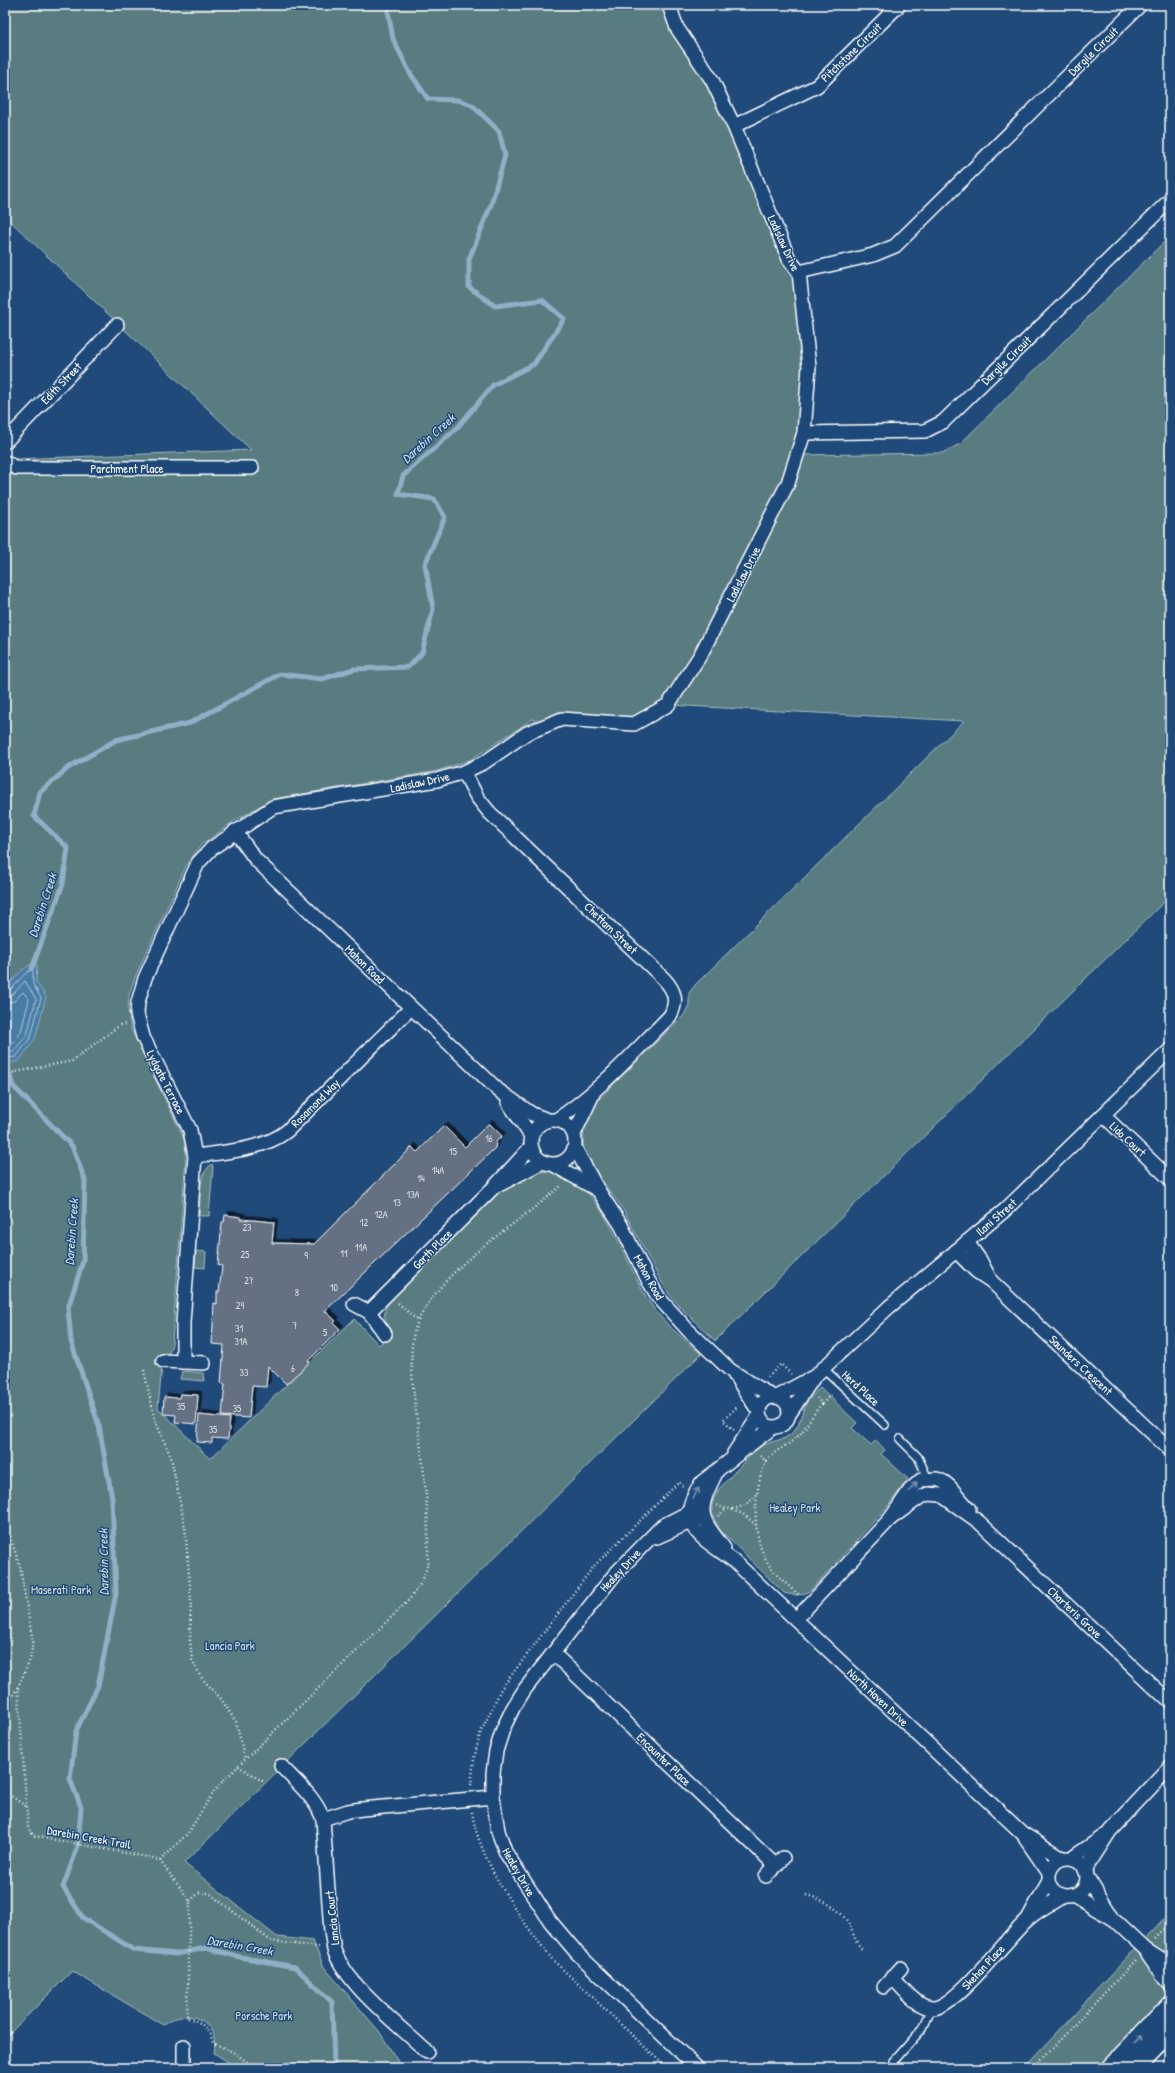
<svg xmlns="http://www.w3.org/2000/svg" width="1175" height="2073" font-family="'Patrick Hand',sans-serif">
<defs>
<filter id="shadow"><feDropShadow dx="3.5" dy="-3.5" stdDeviation="0" flood-color="#0009"/></filter>
</defs>
<rect width="100%" height="100%" fill="#1f4a7a"/>
<filter id="ink" filterUnits="userSpaceOnUse"><feTurbulence type="fractalNoise" baseFrequency=".025" numOctaves="2"/><feDisplacementMap in="SourceGraphic" scale="8" xChannelSelector="R" yChannelSelector="G"/><feConvolveMatrix kernelMatrix="1 2 1 2 8 2 1 2 1" color-interpolation-filters="sRGB"/></filter>
<g filter="url(#ink)">
<g fill="#597b80" stroke="#acbdc0">
<path d="M 5,5 L 669,5 L 712,80 L 799,272 L 809,367 L 797,455 L 942,453 L 960,444 L 1170,236 L 1170,896 L 715,1341 L 681,1308 L 669,1294 L 658,1276 L 624,1211 L 586,1158 L 583,1144 L 584,1126 L 597,1101 L 684,1015 L 689,1005 L 689,993 L 696,984 L 964,721 L 668,705 L 634,724 L 562,719 L 542,727 L 533,719 L 470,760 L 437,771 L 272,799 L 233,822 L 201,845 L 186,866 L 136,975 L 129,995 L 128,1010 L 131,1029 L 179,1128 L 185,1142 L 186,1156 L 172,1344 L 169,1353 L 163,1355 L 158,1408 L 210,1459 L 354,1319 L 379,1345 L 393,1332 C 384,1322 382,1313 388,1302 C 415,1276 442,1249 468,1223 C 480,1212 492,1197 505,1187 C 589,1128 618,1254 650,1303 C 663,1323 683,1338 701,1354 L 184,1863 L 277,1937 L 313,1941 L 324,1967 L 379,2031 L 402,2068 L 237,2068 L 214,2053 C 220,2020 188,2006 163,2025 L 72,1971 L 5,2038 L 5,456 L 15,459 L 251,450 L 5,216 Z"/>
<path d="M 212,1164 L 213,1167 L 209,1216 L 199,1216 C 201,1200 197,1174 212,1164 Z"/>
<polygon points="196,1251 206,1252 205,1268 195,1267"/>
<polygon points="182,1371 203,1373 204,1381 180,1379"/>
<path d="M 820,1387 L 857,1423 L 852,1428 L 871,1445 L 876,1440 L 885,1450 L 881,1454 L 908,1479 L 888,1506 L 811,1590 C 801,1596 795,1596 784,1593 L 719,1529 L 712,1513 L 712,1503 L 718,1490 L 755,1450 L 762,1445 L 785,1438 L 792,1433 L 798,1425 L 806,1403 Z"/>
<polygon points="1170,1912 1170,1992 1097,2068 1023,2068"/>
</g>
<polygon fill="#477ba4" stroke="#91b0c8" points="34,962 37,965 36,982 46,997 35,1039 18,1062 5,1062 5,989 22,970"/>
<g fill="none" stroke-linecap="round" stroke-linejoin="round">
<g stroke="#b5cadb" stroke-width="1">
<path d="M 5,992 C 15,990 21,974 31,970 L 33,971 L 33,984 L 41,998 L 31,1037 L 16,1057 L 5,1058"/>
<polyline points="5,997 13,994 25,981 36,999 27,1035 13,1052 5,1053"/>
<polyline points="5,1003 14,1001 23,992 29,999 21,1032 10,1047 5,1047"/>
</g>
<g stroke="#91b0c8" stroke-width="5">
<polyline points="32,968 63,884 68,848 34,816 40,792 68,768 116,740 190,723 280,674 322,679 354,669 408,667 422,653 433,609 425,564 445,517 434,499 398,494 403,476 457,428 493,385 534,364 564,319 542,300 495,306 469,287 469,259 491,205 505,155 499,131 472,105 458,100 428,99 410,73 393,39 387,5"/>
<polyline points="6,1056 6,1062 13,1086 72,1146 85,1180 83,1261 68,1308 71,1341 99,1426 112,1498 116,1593 98,1686 76,1731 70,1779 81,1807 78,1846 63,1887 83,1918 134,1950 176,1954 206,1948 240,1957 295,1967 332,2002 334,2068"/>
</g>
</g>
<g fill="#647183" stroke="#fff" filter="url(#shadow)">
<polygon points="489,1123 502,1136 496,1142 495,1148 325,1311 336,1321 334,1323 340,1329 308,1361 310,1362 286,1384 268,1366 266,1387 252,1386 249,1418 222,1416 225,1384 221,1383 224,1345 212,1344 214,1303 217,1304 217,1292 219,1292 222,1266 218,1265 222,1222 224,1222 225,1215 241,1217 241,1219 274,1222 272,1243 314,1244 412,1147 417,1152 444,1126 465,1147"/>
<polygon points="180,1394 198,1395 196,1424 175,1422 176,1415 163,1414 164,1397 179,1398"/>
<polygon points="199,1415 230,1418 228,1439 212,1438 212,1443 197,1442"/>
</g>
<g fill="none" stroke-linecap="round" stroke-linejoin="round">
<g stroke="#fff" stroke-width="10">
<g id="lane">
<polyline points="823,1368 885,1425"/>
<polyline points="900,1439 918,1457 928,1479"/>
<polyline points="894,2061 923,2028 932,2008"/>
</g>
</g>
<g stroke="#fff" stroke-width="16">
<g id="street">
<polyline points="734,126 817,86 899,5"/>
<polyline points="799,272 873,255 895,246 1140,5"/>
<polyline points="804,433 925,431 943,422 1170,200"/>
<polyline points="5,442 117,325"/>
<polyline points="5,462 16,468 252,468"/>
<path d="M 464,772 L 477,797 L 489,812 L 664,979 C 675,991 678,1001 670,1016 C 634,1052 599,1092 556,1120"/>
<polyline points="235,831 256,860 498,1090 532,1114 548,1120"/>
<polyline points="508,1102 531,1136"/>
<polyline points="1103,1115 1170,1179"/>
<circle cx="553" cy="1142" r="22"/>
<polyline points="574,1134 593,1094"/>
<polyline points="575,1148 598,1190 621,1225 648,1280 659,1298 687,1329 730,1370 773,1397"/>
<path d="M 195,1156 C 225,1152 263,1150 287,1131 L 411,1008"/>
<polyline points="554,1165 598,1190"/>
<polyline points="501,1184 542,1162"/>
<polyline points="967,1242 980,1260 991,1281"/>
<polyline points="956,1251 976,1271 991,1281 1170,1450"/>
<polyline points="354,1304 369,1312 385,1334"/>
<polyline points="369,1312 495,1186 531,1147"/>
<polyline points="163,1361 204,1363"/>
<polyline points="183,1362 183,1323 195,1156 190,1130 143,1037 137,1014 138,1002 145,978 198,863 212,848 273,807 437,780 464,772 485,762 527,733 562,719 634,724 668,705 701,654 788,483 804,433 809,367 799,272 789,259 734,126 712,80 677,28 669,5"/>
<polyline points="734,1374 759,1412"/>
<circle cx="774" cy="1412" r="15"/>
<polyline points="776,1397 815,1376 889,1307 1005,1210 1170,1050"/>
<polyline points="790,1413 814,1377"/>
<path d="M 772,1428 L 702,1482 C 672,1525 701,1537 734,1561 L 1022,1833 L 1062,1858"/>
<polyline points="734,1453 759,1416"/>
<path d="M 716,1473 C 697,1511 698,1515 724,1548"/>
<polyline points="890,1519 919,1498 928,1494 941,1495 979,1522 1170,1702"/>
<polyline points="657,1537 697,1519"/>
<polyline points="796,1619 890,1519 910,1490 921,1480 937,1479 944,1482 950,1487 969,1509"/>
<polyline points="553,1653 776,1866"/>
<path d="M 281,1766 C 297,1783 315,1797 323,1819"/>
<polyline points="1025,1838 1049,1873"/>
<circle cx="1068" cy="1877" r="19"/>
<polyline points="1072,1858 1104,1836"/>
<polyline points="1085,1870 1110,1831 1170,1767"/>
<polyline points="766,1876 783,1858"/>
<polyline points="1087,1877 1112,1917"/>
<polyline points="1073,1895 1114,1920 1145,1949 1170,1965"/>
<polyline points="1029,1917 1049,1881"/>
<polyline points="1148,1954 1163,1976 1170,1983"/>
<path d="M 892,1977 C 902,1987 918,2009 933,2008 C 956,2007 1008,1937 1028,1919 C 1038,1910 1052,1903 1063,1896"/>
<polyline points="884,1987 901,1968"/>
<polyline points="184,2046 184,2068"/>
<path d="M 427,2052 C 399,2025 347,1986 334,1950 C 333,1944 332,1937 331,1932 L 323,1819 L 348,1811 L 362,1809 L 493,1797"/>
<polyline points="697,2068 577,1953 550,1921 506,1853 498,1831 493,1797 493,1773 496,1751 503,1729 513,1708 525,1689 615,1574 662,1526 689,1512 703,1515"/>
</g>
</g>
<g stroke="#fff" stroke-width="22">
<g id="secondary">
<polyline points="1111,2068 1170,2006"/>
<polyline points="1135,2068 1170,2032"/>
</g>
</g>
<g stroke="#fff" stroke-width="2.5" stroke-dasharray="1 3" stroke-linecap="butt">
<polyline points="5,1074 72,1061 120,1025 126,1024"/>
<polyline points="398,1303 418,1321"/>
<polyline points="144,1370 155,1420 171,1457 185,1527 191,1598 190,1640 192,1660 201,1677 221,1699 236,1722 245,1759"/>
<polyline points="768,1377 781,1364 791,1374"/>
<polyline points="822,1404 833,1393"/>
<polyline points="734,1430 723,1420 738,1406"/>
<path d="M 760,1456 L 766,1461 C 753,1492 750,1539 771,1568 C 779,1578 790,1587 800,1596"/>
<path d="M 766,1461 C 775,1450 786,1447 796,1438 C 805,1431 812,1414 822,1404 L 817,1398"/>
<path d="M 717,1505 C 733,1514 747,1506 758,1493"/>
<polyline points="732,1510 743,1514 756,1525"/>
<polyline points="718,1516 725,1510"/>
<path d="M 5,1521 L 20,1567 L 33,1642 L 30,1660 L 18,1687 L 28,1828 L 34,1836 L 153,1858 L 160,1861 L 190,1901 L 187,2018 C 202,2021 209,2029 213,2043 L 233,2052 L 256,2068"/>
<polyline points="5,1709 18,1687"/>
<polyline points="238,1766 264,1782"/>
<polyline points="471,1785 474,1759 480,1734 501,1689 594,1566 679,1482 683,1486"/>
<polyline points="5,1792 27,1807"/>
<path d="M 472,1812 C 479,1861 522,1922 553,1960 L 667,2068"/>
<path d="M 160,1861 L 188,1833 L 213,1793 L 222,1782 L 410,1599 C 415,1591 421,1585 424,1576 C 429,1564 428,1552 428,1540 C 428,1492 420,1444 414,1396 C 412,1372 408,1343 418,1321 C 448,1261 514,1228 562,1185"/>
<path d="M 806,1895 C 823,1899 840,1909 849,1924 C 853,1932 855,1942 862,1949"/>
<polyline points="190,1901 199,1893 209,1893 271,1941 319,1947"/>
<polyline points="1155,1938 1170,1923"/>
<polyline points="1033,2068 1136,1960"/>
</g>
<use href="#lane" stroke="#1f4a7a" stroke-width="7"/>
<use href="#street" stroke="#1f4a7a" stroke-width="13"/>
<use href="#secondary" stroke="#1f4a7a" stroke-width="19"/>
</g>
<defs><path id="oneway-shaft" d="M-6 0H5M1.5-3L5.5 0L1.5 3" fill="none" stroke-width="1.6" stroke-linecap="round" stroke-linejoin="round"/></defs>
<g stroke="#7992af">
<use href="#oneway-shaft" transform="translate(913 1487) rotate(-46)"/>
<use href="#oneway-shaft" transform="translate(696 1493) rotate(-63)"/>
<use href="#oneway-shaft" transform="translate(1138 2040) rotate(-47)"/>
</g>
</g>
<g text-anchor="middle" dominant-baseline="central" stroke-width="3" stroke-linejoin="round" paint-order="stroke">
<g font-size="10" fill="#d8dce0">
<text x="489" y="1138">16</text>
<text x="453" y="1151">15</text>
<text x="438" y="1170">14A</text>
<text x="421" y="1178">14</text>
<text x="413" y="1194">13A</text>
<text x="397" y="1202">13</text>
<text x="381" y="1214">12A</text>
<text x="364" y="1222">12</text>
<text x="247" y="1227">23</text>
<text x="361" y="1247">11A</text>
<text x="344" y="1253">11</text>
<text x="245" y="1254">25</text>
<text x="306" y="1255">9</text>
<text x="249" y="1280">27</text>
<text x="334" y="1287">10</text>
<text x="297" y="1292">8</text>
<text x="240" y="1305">29</text>
<text x="295" y="1325">7</text>
<text x="239" y="1328">31</text>
<text x="325" y="1332">5</text>
<text x="241" y="1341">31A</text>
<text x="293" y="1368">6</text>
<text x="244" y="1372">33</text>
<text x="181" y="1406">35</text>
<text x="237" y="1408">35</text>
<text x="213" y="1429">35</text>
</g>
<g font-size="12" fill="#fff" stroke="#1f4a7a">
<text transform="translate(1093 51) rotate(-44)">Dargile Circuit</text>
<text transform="translate(851 52) rotate(-44)">Pitchstone Circuit</text>
<text transform="translate(784 243) rotate(65)">Ladislaw Drive</text>
<text transform="translate(1006 360) rotate(-44)">Dargile Circuit</text>
<text transform="translate(61 383) rotate(-46)">Edith Street</text>
<text x="127" y="468">Parchment Place</text>
<text transform="translate(743 574) rotate(-63)">Ladislaw Drive</text>
<text transform="translate(420 782) rotate(-12)">Ladislaw Drive</text>
<text transform="translate(611 928) rotate(44)">Chettam Street</text>
<text transform="translate(365 964) rotate(44)">Mahon Road</text>
<text transform="translate(166 1082) rotate(63)">Lydgate Terrace</text>
<text transform="translate(315 1103) rotate(-45)">Rosamond Way</text>
<text transform="translate(1128 1139) rotate(43)">Lido Court</text>
<text transform="translate(996 1217) rotate(-41)">Ilani Street</text>
<text transform="translate(432 1249) rotate(-45)">Garth Place</text>
<text transform="translate(649 1277) rotate(61)">Mahon Road</text>
<text transform="translate(1081 1365) rotate(43)">Saunders Crescent</text>
<text transform="translate(861 1388) rotate(42)">Herd Place</text>
<text transform="translate(620 1570) rotate(-47)">Healey Drive</text>
<text transform="translate(1075 1612) rotate(43)">Charteris Grove</text>
<text transform="translate(878 1697) rotate(43)">North Haven Drive</text>
<text transform="translate(664 1759) rotate(44)">Encounter Place</text>
<text transform="translate(89 1837) rotate(10)">Darebin Creek Trail</text>
<text transform="translate(519 1872) rotate(60)">Healey Drive</text>
<text transform="translate(332 1918) rotate(-96)">Lancia Court</text>
<text transform="translate(983 1967) rotate(-47)">Skehan Place</text>
</g>
<g font-size="12" fill="#d6dedf" stroke="#1f4a7a">
<text x="795" y="1507">Healey Park</text>
<text x="61" y="1589">Maserati Park</text>
<text x="230" y="1645">Lancia Park</text>
<text x="264" y="2015">Porsche Park</text>
</g>
<g font-size="13" font-style="italic" fill="#d1dee8" stroke="#1f4a7a">
<text transform="translate(428 438) rotate(-42)">Darebin Creek</text>
<text transform="translate(42 905) rotate(-72)">Darebin Creek</text>
<text transform="translate(71 1232) rotate(-86)">Darebin Creek</text>
<text transform="translate(103 1562) rotate(-91)">Darebin Creek</text>
<text transform="translate(240 1945) rotate(10)">Darebin Creek</text>
</g>
</g>
<rect width="1175" height="2073" fill="none" stroke="#1f4a7a" stroke-width="20"/>
<rect x="10" y="10" width="1155" height="2053" fill="none" stroke="#fff" stroke-width="1.5" filter="url(#ink)"/>
</svg>
